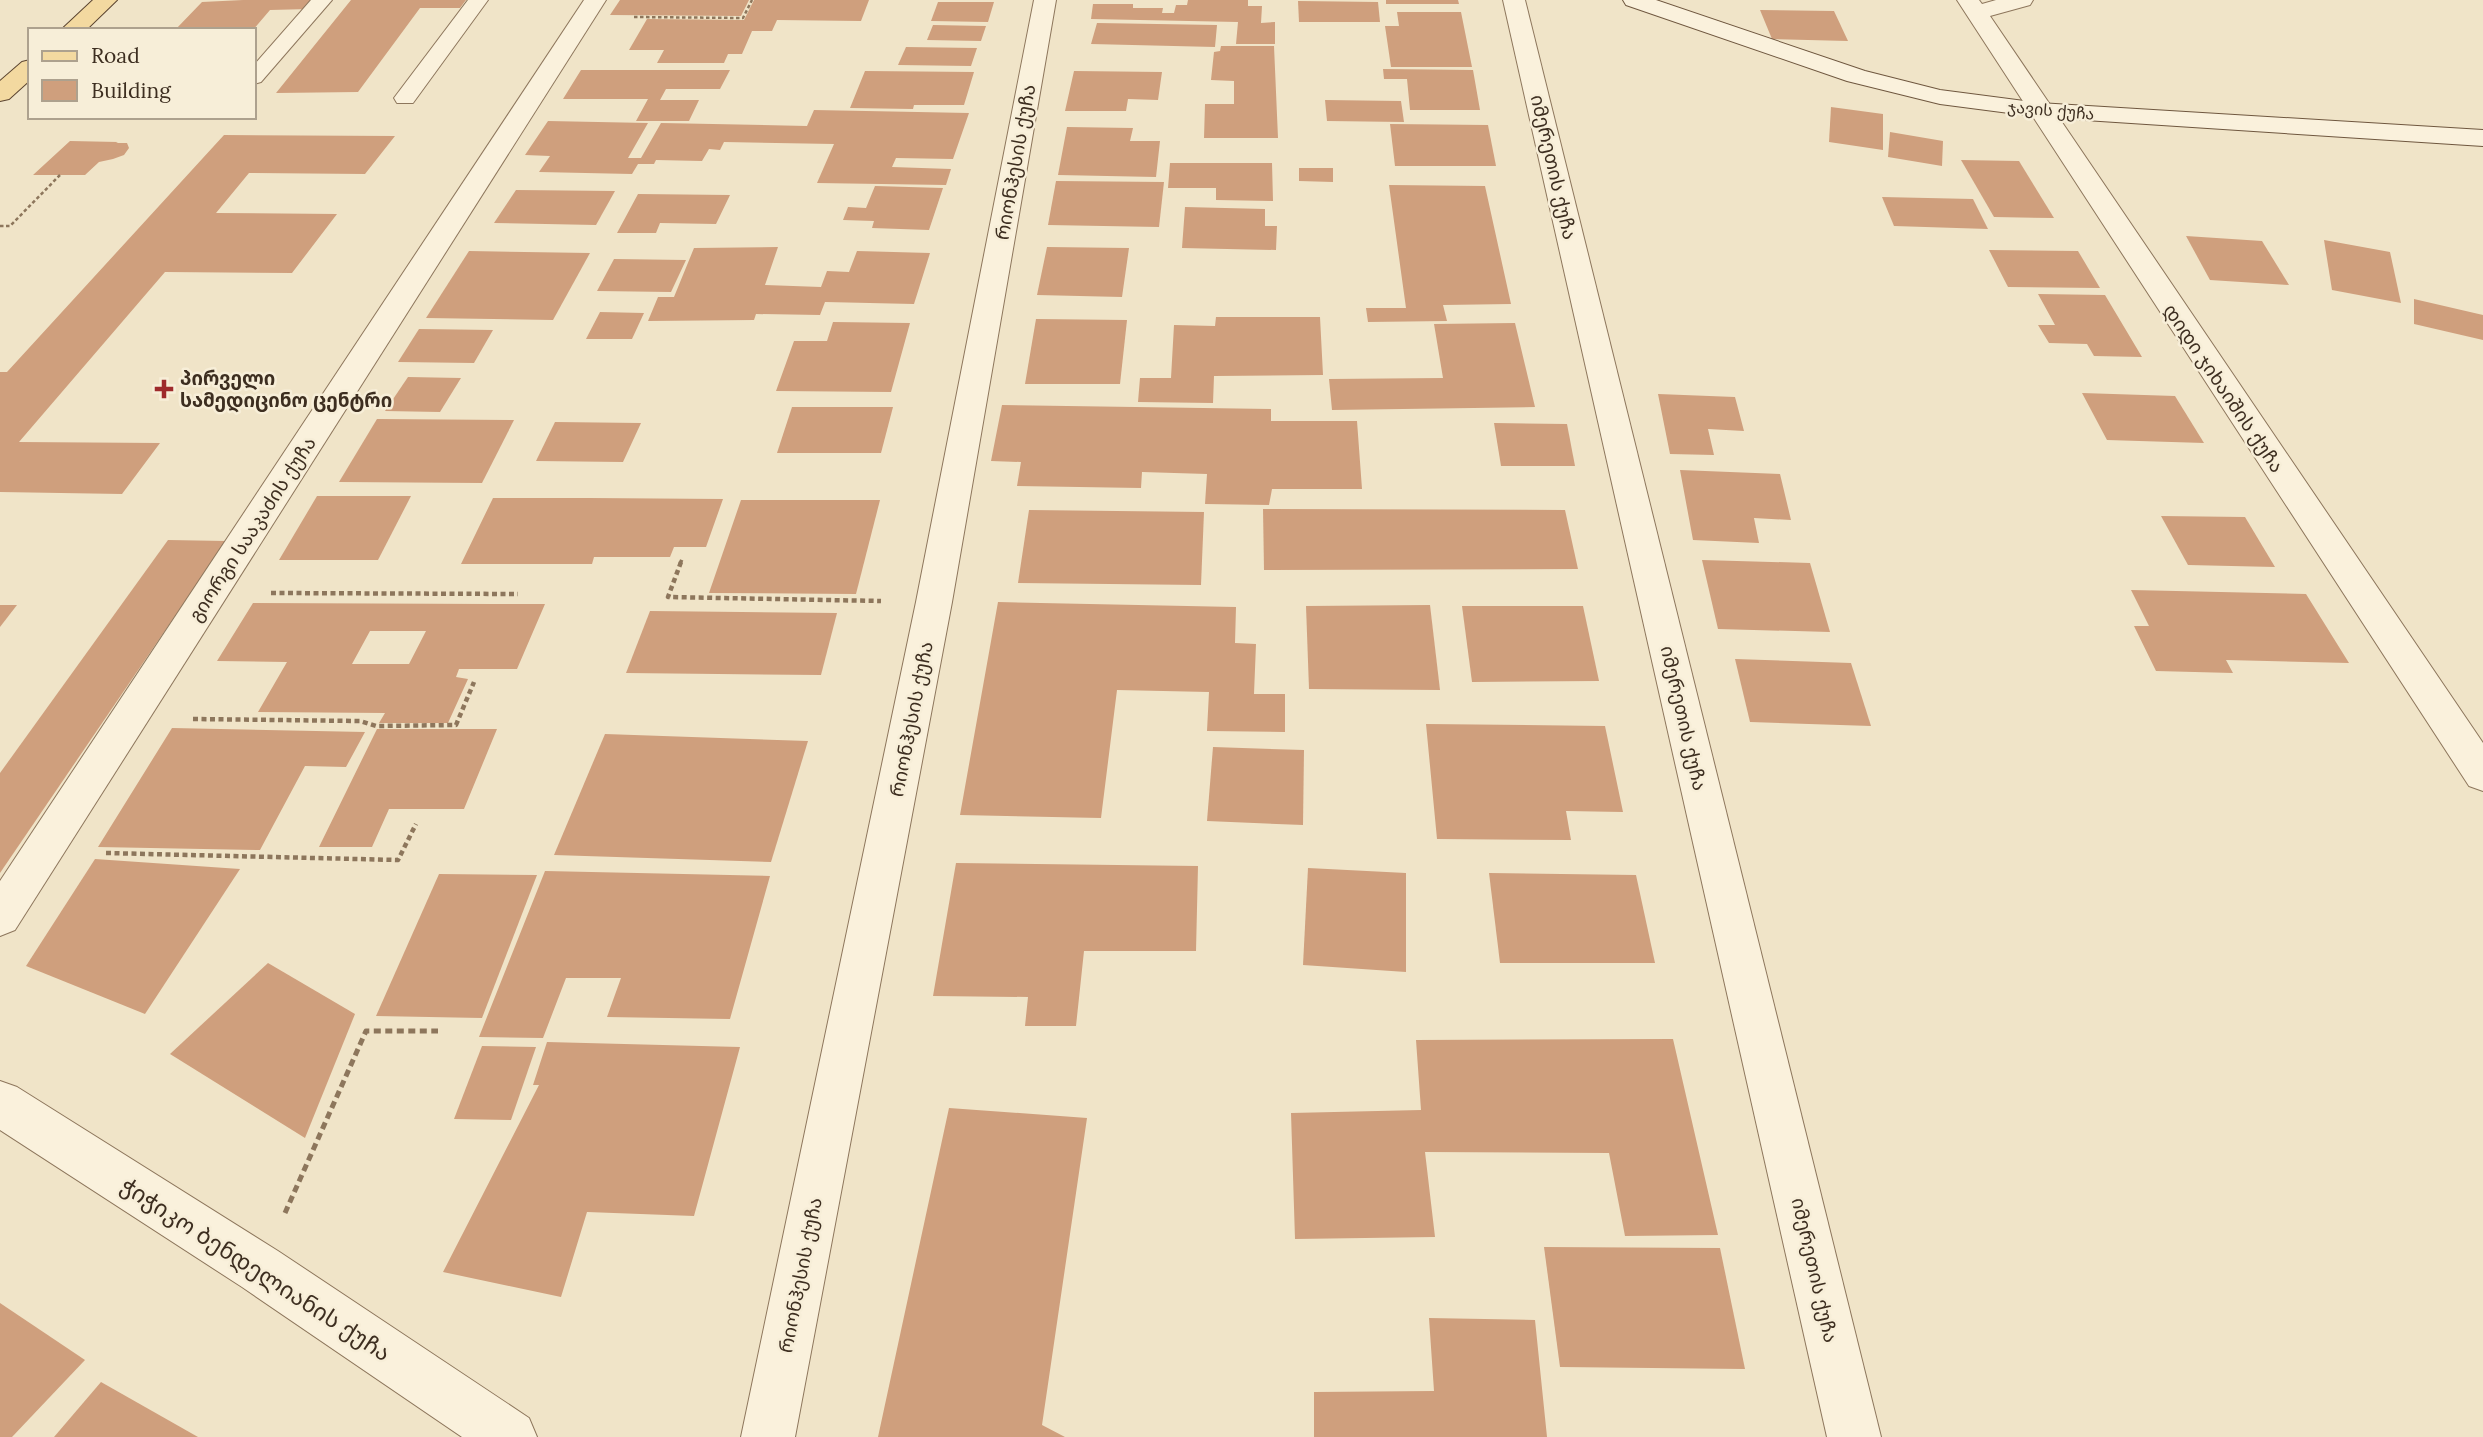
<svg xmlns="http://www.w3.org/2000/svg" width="2483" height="1437" font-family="Lora,'Noto Sans Georgian',serif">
<rect width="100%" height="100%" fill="#f0e4c8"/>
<g fill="#cf9f7d" fill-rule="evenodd">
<polygon points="243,0 318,0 310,9 270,10 253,30 175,30 202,2"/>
<polygon points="351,0 466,0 460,8 420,8 358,92 276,93"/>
<polygon points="620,0 749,0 741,16 610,15"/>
<polygon points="754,0 869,0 861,21 777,20 772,31 752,31 742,54 728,54 724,63 657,63 664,50 629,50 647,19 744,20"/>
<polygon points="1188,0 1248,0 1248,6 1262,6 1261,23 1275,22 1275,44 1236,44 1238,22 1091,19 1093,4 1133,4 1133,8 1163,8 1162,13 1174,13 1176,5 1187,5"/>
<polygon points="1386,0 1458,0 1459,4 1386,4"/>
<polygon points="1298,1 1378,2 1380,22 1299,22"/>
<polygon points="938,2 994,2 988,22 931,21"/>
<polygon points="1760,10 1834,11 1848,41 1772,39"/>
<polygon points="1397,12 1461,12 1472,67 1391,67 1385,26 1399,26"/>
<polygon points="1097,23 1217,25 1215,47 1091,44"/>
<polygon points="933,25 986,26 981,41 927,40"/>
<polygon points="1221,46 1274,46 1278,138 1204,138 1205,104 1234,104 1234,81 1211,80 1214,52 1220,51"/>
<polygon points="906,47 977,48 971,66 898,65"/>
<polygon points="1383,69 1473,70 1480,110 1410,110 1407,79 1384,79"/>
<polygon points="581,70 730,70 720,89 666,89 660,100 699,100 689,121 636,121 648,99 563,99"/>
<polygon points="865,71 974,72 964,105 914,105 913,109 850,108"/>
<polygon points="1074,71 1162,72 1158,100 1128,99 1126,111 1065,111"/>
<polygon points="1325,100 1401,101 1404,122 1327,121"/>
<polygon points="1831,107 1883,114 1883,150 1829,142"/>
<polygon points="814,110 969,113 953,159 896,158 892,167 951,169 946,185 817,183 834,144 724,142 720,150 709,149 702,161 656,160 654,164 638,164 632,174 539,172 550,156 525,155 548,121 648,123 628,158 641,158 661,123 807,126"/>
<polygon points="1390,124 1488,125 1496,166 1395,166"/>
<polygon points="1067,127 1133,128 1130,141 1160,141 1156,177 1058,175"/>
<polygon points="1890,132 1943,141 1942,166 1888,157"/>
<polygon points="224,135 395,136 365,174 249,173 216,213 337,214 292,273 165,272 19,442 160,443 122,494 0,492 0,372 7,372"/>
<polygon points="70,141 118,142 116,143 127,143 129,148 124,155 113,159 99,162 85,175 33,175"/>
<polygon points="1961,160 2019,161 2054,218 1994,217"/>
<polygon points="1170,163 1272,163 1273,201 1216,200 1216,188 1168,188"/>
<polygon points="1299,168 1333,168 1333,182 1299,181"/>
<polygon points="1056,181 1164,182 1159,227 1048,225"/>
<polygon points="1389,185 1485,186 1511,304 1443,305 1447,321 1368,322 1366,308 1406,308"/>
<polygon points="875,186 943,188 929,230 872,228 874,221 843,220 848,207 866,208"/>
<polygon points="516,190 615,191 596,225 494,223"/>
<polygon points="638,194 730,195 716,224 660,223 656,233 617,233"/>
<polygon points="1882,197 1973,199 1988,229 1894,226"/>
<polygon points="1185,207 1265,209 1265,226 1277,226 1276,250 1182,248"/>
<polygon points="2186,236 2262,241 2289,285 2210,280"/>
<polygon points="2324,240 2390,252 2401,303 2332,290"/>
<polygon points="778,247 765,285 821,287 827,271 849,272 857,251 930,253 914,304 825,302 820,315 756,314 754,320 648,321 658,297 674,297 694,248"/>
<polygon points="1047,247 1129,248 1122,297 1037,295"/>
<polygon points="1989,250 2078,251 2100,288 2008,287"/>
<polygon points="469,251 590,253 553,320 426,318"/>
<polygon points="614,259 686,260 671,292 597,291"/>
<polygon points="2038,294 2105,295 2142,357 2094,356 2087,344 2049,343 2038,325 2055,325"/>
<polygon points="2414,299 2483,315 2483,340 2414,324"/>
<polygon points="600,312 644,313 632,339 586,339"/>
<polygon points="1216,317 1320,317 1323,375 1214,376 1213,403 1138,402 1140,378 1171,378 1174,325 1215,326"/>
<polygon points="1036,319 1127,320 1120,384 1025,384"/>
<polygon points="833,322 910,323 891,392 776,391 794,341 827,341"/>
<polygon points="1515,323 1535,407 1332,410 1329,379 1443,378 1434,324"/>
<polygon points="419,329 493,330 474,363 398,362"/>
<polygon points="408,377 461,378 440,412 385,411"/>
<polygon points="2082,393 2175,396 2204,443 2107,440"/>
<polygon points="1658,394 1735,397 1744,431 1708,429 1714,455 1670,454"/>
<polygon points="1002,405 1271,409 1271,421 1357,421 1362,489 1272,489 1269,505 1205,504 1207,474 1142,472 1141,488 1017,486 1021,462 991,461"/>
<polygon points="792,407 893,407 881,453 777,453"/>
<polygon points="377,419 514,420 482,483 339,482"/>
<polygon points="555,422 641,423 623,462 536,461"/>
<polygon points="1494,423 1567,424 1575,466 1501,466"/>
<polygon points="1680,470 1780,474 1791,520 1754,518 1759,543 1693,540"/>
<polygon points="317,496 411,496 378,560 279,560"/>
<polygon points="493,498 590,498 723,499 706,547 674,547 670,557 594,557 592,564 461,564"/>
<polygon points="741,500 880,500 856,594 709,593"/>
<polygon points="1263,509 1565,510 1578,569 1264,570"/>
<polygon points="1029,510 1204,512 1201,585 1018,583"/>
<polygon points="2161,516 2245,517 2275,567 2188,565"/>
<polygon points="168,540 226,541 0,873 0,773"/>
<polygon points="1702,560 1810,563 1830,632 1718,629"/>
<polygon points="2131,590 2306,594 2349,663 2226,660 2233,673 2156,671 2134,626 2149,626"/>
<polygon points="998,602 1236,607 1235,643 1256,644 1254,694 1285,694 1285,732 1207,731 1209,692 1117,690 1101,818 960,815"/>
<path d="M 253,603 L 490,604 L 545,604 L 517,669 L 459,669 L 456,677 L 468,679 L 448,723 L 379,723 L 385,713 L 258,712 L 287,662 L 217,661 ZM 370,631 L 426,631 L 409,664 L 352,664 Z"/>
<polygon points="0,605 17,605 0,627"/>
<polygon points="1430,605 1440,690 1309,689 1306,606"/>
<polygon points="1462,606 1583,606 1599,681 1472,682"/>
<polygon points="650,611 837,613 821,675 626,673"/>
<polygon points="1735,659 1851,663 1871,726 1750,722"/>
<polygon points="1426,724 1605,726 1623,812 1566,811 1571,840 1437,839"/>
<polygon points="172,728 365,732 346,767 305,766 260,850 98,847"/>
<polygon points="377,729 497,729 464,809 389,809 372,847 319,847"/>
<polygon points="605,734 808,741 771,862 554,855"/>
<polygon points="1213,747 1304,750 1303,825 1207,821"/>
<polygon points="95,859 240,869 145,1014 26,966"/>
<polygon points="956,863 1198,866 1196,951 1084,951 1076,1026 1025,1026 1028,997 933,996"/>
<polygon points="1308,868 1406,873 1406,972 1303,965"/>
<polygon points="545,871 770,876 730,1019 607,1017 621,978 566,978 543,1038 479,1037"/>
<polygon points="1489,873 1636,875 1655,963 1500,963"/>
<polygon points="439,874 537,875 482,1018 376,1016"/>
<polygon points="268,963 355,1014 305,1138 170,1054"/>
<polygon points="1673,1039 1718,1235 1625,1236 1609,1153 1425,1152 1435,1237 1295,1239 1291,1113 1421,1110 1416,1040"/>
<polygon points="547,1042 740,1047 694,1216 587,1212 561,1297 443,1272 539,1085 533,1085"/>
<polygon points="482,1046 536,1047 511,1120 454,1119"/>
<polygon points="949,1108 1087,1118 1042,1425 1065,1437 878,1437"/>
<polygon points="1544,1247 1720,1248 1745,1369 1560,1367"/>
<polygon points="0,1303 85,1360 12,1437 0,1437"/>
<polygon points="1429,1318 1535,1320 1547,1437 1314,1437 1314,1392 1434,1391"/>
<polygon points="101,1382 198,1437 54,1437"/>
</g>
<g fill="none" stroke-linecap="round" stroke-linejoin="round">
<g stroke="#8d765c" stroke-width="2">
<g id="lane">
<polygon points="311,0 332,0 261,82 254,84 254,65"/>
<polygon points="468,0 488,0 413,103 397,103 394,98"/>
</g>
</g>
<g stroke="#8d765c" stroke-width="2">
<g id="street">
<polygon points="584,0 606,0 15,930 0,936 0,881"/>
<polygon points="1034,0 1056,0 952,602 795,1437 741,1437 916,602"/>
<polygon points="1503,0 1525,0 1881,1437 1827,1437"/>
<polygon points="1957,0 1979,0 1982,4 1996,0 2033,0 2030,5 1990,16 2483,743 2483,791 2469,786"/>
<polygon points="0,1081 17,1087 278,1251 529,1418 537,1437 462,1437 242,1287 0,1130"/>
</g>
</g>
<g stroke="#6f573f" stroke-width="2">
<polygon id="secondary" points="1623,0 1656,0 1865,71 1940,90 2039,103 2483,130 2483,146 2039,117 1940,104 1847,81 1626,5"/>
</g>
<g stroke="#5b4430" stroke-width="2">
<g id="primary">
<polygon points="93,0 117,0 86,30 61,30"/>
<polygon points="30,60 30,80 9,99 0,101 0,81 22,62"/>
</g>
</g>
<g stroke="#8d765c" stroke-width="2.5" stroke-dasharray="3.5 2.5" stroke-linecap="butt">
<polyline points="634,17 743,18 752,0"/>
<polyline points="0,226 10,226 60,175"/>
</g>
<polyline stroke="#8d765c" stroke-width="3.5" stroke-dasharray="4.5 2.5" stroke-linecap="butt" points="680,564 682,559"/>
<g stroke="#8d765c" stroke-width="4.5" stroke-dasharray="5 3.5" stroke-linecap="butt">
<polyline points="681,562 668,597 881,601"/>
<polyline points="271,593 518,594"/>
<polyline points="193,719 360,721 376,726 456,725 474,682"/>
<polyline points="106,853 398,860 416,824"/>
</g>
<polyline stroke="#8d765c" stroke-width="5" stroke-dasharray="7 4.5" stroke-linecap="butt" points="285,1213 366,1031 438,1031"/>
<use href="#lane" fill="#faf1dc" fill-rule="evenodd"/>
<use href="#street" fill="#faf1dc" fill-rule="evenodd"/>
<use href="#secondary" fill="#faf1dc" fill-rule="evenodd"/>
<use href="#primary" fill="#f3d9a0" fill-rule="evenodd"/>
</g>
<path fill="#9e2a2b" stroke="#f7eed8" stroke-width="2.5" d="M160.5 378.5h7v7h7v7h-7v7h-7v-7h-7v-7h7z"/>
<g text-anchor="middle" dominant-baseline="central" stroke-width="5" stroke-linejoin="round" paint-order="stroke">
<g font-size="16" fill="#3d2e20" stroke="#f7eed8">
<text transform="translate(2051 110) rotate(5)">ჯავის ქუჩა</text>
</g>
<g font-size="19" fill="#3d2e20" stroke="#f7eed8">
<text transform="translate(1015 162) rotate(-80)">რიონჰესის ქუჩა</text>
<text transform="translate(1554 167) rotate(77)">იმერეთის ქუჩა</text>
<text transform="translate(2224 388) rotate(56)">დიდი ჯიხაიშის ქუჩა</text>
<text transform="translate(252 529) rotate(-57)">გიორგი სააკაძის ქუჩა</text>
<text transform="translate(1684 718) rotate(77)">იმერეთის ქუჩა</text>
<text transform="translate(911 719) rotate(-79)">რიონჰესის ქუჩა</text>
<text transform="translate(1815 1270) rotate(77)">იმერეთის ქუჩა</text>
<text transform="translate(800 1275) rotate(-79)">რიონჰესის ქუჩა</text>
</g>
<g font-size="19" font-weight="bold" fill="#3d2e20" stroke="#f7eed8" text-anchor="start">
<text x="180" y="378">პირველი<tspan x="180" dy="22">სამედიცინო ცენტრი</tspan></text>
</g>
<g font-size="23" fill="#3d2e20" stroke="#f7eed8">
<text transform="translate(256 1269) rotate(33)">ჭიჭიკო ბენდელიანის ქუჩა</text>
</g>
</g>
<rect x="28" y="28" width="228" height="91" fill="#f7eed8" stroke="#ada18e" stroke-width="2"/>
<rect x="42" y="51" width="35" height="10" fill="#f3d9a0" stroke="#ada18e" stroke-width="2"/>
<text x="91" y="63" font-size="21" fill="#3d2e20">Road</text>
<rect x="42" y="80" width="35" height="21" fill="#cf9f7d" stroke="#ada18e" stroke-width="2"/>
<text x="91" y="98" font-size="21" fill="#3d2e20">Building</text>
</svg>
